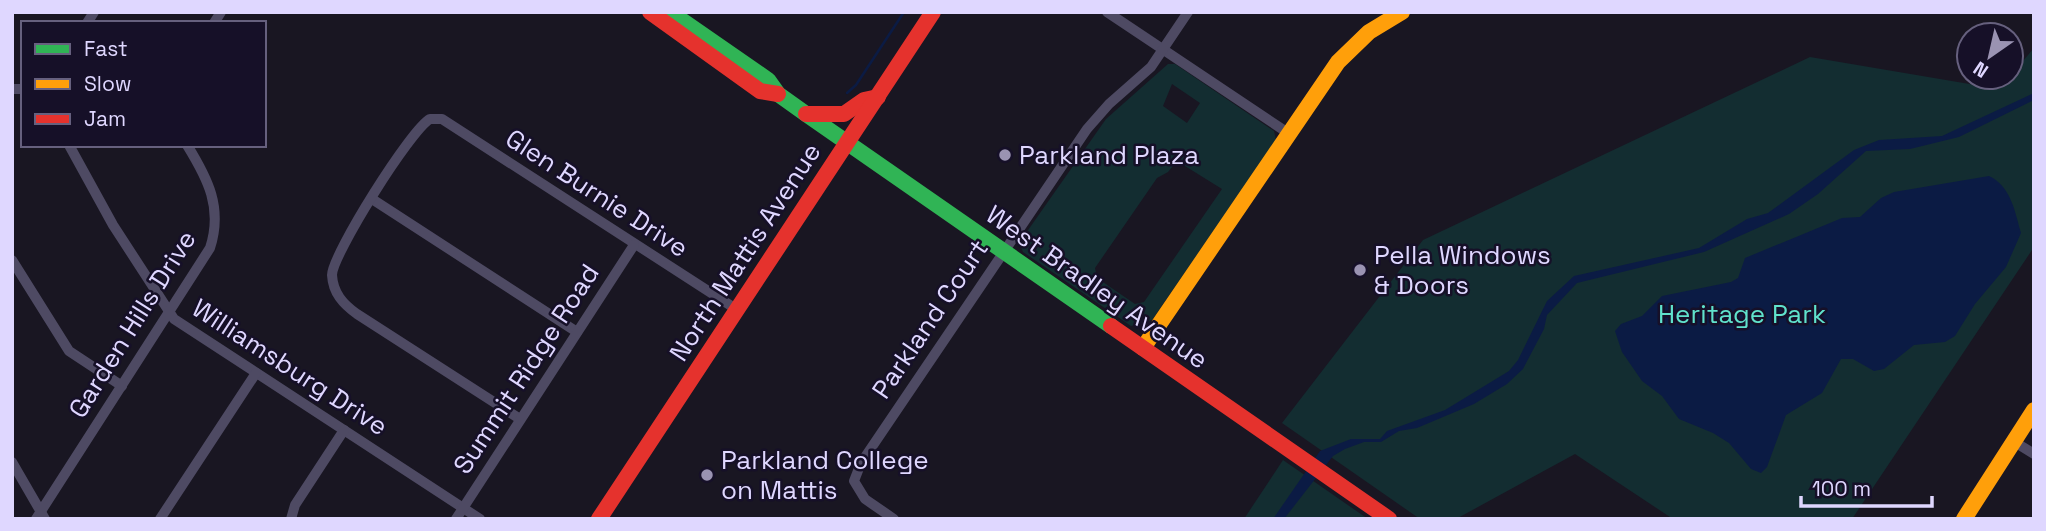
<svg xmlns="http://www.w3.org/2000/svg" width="2046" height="531" font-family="'Space Grotesk',sans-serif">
<rect width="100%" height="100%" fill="#191622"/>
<g fill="#132d31" fill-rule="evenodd">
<polygon points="2034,48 2034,247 1852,519 1673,519 1575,454 1456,519 1420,519 1282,423 1423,240 1810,57 1999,89"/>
<path d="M 1168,64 L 1175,64 L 1265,125 L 1274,131 L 1276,140 L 1152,320 L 1131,326 L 1023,252 L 1019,243 L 1106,119 ZM 1172,84 L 1200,103 L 1187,123 L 1163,106 ZM 1177,161 L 1222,189 L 1144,302 L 1135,304 L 1097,278 L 1095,268 L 1157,178 L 1168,172 Z"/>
<polygon points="1283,460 1368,519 1244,519"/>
</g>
<g fill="#0b1b44">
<polygon points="2034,93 2034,100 1959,137 1910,149 1866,151 1818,194 1789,214 1704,252 1577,283 1547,315 1544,329 1523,369 1507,384 1474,404 1417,428 1399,431 1381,442 1364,442 1345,449 1333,456 1284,519 1273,519 1320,451 1351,439 1380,439 1387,431 1445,410 1509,371 1518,360 1547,301 1574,276 1699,248 1747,219 1768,213 1854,150 1879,140 1942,136"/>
<path d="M 1989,176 C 2011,186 2015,212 2021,233 L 2006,267 L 1975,304 L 1955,336 L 1945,342 L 1914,345 L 1884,369 L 1874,371 L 1853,359 L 1841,359 L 1822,393 L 1786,415 L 1767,467 L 1761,473 L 1751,469 L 1729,443 L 1713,433 L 1679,419 L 1662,396 L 1642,381 L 1622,352 L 1615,331 L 1621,324 L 1642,316 L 1662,296 L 1731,282 L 1738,278 L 1745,258 L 1842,218 L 1860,217 L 1881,198 L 1894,192 Z"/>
</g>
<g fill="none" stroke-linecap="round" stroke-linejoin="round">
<polyline stroke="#0b1b44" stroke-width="2.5" points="847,93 856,85 904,12"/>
<g stroke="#4e4a63" stroke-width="10">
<polyline points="1107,12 1288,133"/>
<polyline points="87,23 94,12"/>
<polyline points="214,23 221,12"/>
<polyline points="12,89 23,89"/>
<polyline points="69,145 113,225 174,319 480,519"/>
<polyline points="372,199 577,332"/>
<polyline points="12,260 69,351 122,386"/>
<path d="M 520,419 L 357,314 C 343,304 333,293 332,275 C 332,255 411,129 430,119 L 442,119 L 736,309"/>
<polyline points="2013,441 2034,454"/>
<polyline points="12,462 45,519"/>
<path d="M 36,519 L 210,248 C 223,208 208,179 187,145"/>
<polyline points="160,519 256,373"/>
<polyline points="291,519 295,505 344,430"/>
<polyline points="456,519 634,245"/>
<polyline points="894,519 865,499 854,481 861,463 1087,129 1109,104 1151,67 1188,12"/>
</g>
<polyline stroke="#30b455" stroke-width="16" points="670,12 768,80 778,94 806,114 1111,326"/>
<g stroke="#ff9f0a" stroke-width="16">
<polyline points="1143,348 1338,62 1369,32 1402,12"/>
<polyline points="1964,519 2034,410"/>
</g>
<g stroke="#e5322d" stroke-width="16">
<polyline points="650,12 760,91 778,94"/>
<polyline points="806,114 844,114 864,100 878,97"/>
<polyline points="1111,326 1389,519"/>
<polyline points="599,519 933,12"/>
</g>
</g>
<g fill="#9a93b2" stroke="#161028" stroke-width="2.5">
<circle cx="1005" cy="155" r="7"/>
<circle cx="1360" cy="270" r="7"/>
<circle cx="707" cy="475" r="7"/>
</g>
<g text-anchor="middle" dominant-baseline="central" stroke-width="5" stroke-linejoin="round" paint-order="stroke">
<g font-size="26" fill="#dfd7ff" stroke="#161028" text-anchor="start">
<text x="1019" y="155">Parkland Plaza</text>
<text x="1374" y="255">Pella Windows<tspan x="1374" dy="30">&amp; Doors</tspan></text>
<text x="721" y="460">Parkland College<tspan x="721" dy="30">on Mattis</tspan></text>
</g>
<g font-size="26" fill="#dfd7ff" stroke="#161028">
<text transform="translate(597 193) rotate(33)">Glen Burnie Drive</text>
<text transform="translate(745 252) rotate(-57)">North Mattis Avenue</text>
<text transform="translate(1097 287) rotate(35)">West Bradley Avenue</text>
<text transform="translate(930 319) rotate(-56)">Parkland Court</text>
<text transform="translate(132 324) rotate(-58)">Garden Hills Drive</text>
<text transform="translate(290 367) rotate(33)">Williamsburg Drive</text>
<text transform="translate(526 369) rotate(-57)">Summit Ridge Road</text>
</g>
<g font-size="26" fill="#60e2cc" stroke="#161028">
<text x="1742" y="314">Heritage Park</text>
</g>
</g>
<rect width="2046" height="531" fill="none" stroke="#dfd7ff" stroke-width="28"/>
<rect x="21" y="21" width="245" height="126" fill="#161028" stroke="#66607e" stroke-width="2"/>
<rect x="35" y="44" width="35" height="10" fill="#30b455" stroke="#66607e" stroke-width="2"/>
<text x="84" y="56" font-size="21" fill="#dfd7ff">Fast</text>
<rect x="35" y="79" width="35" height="10" fill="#ff9f0a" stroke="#66607e" stroke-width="2"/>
<text x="84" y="91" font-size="21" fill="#dfd7ff">Slow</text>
<rect x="35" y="114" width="35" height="10" fill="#e5322d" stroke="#66607e" stroke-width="2"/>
<text x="84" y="126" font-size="21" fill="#dfd7ff">Jam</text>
<g transform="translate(1990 56) rotate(214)"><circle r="33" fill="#161028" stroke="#66607e" stroke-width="2"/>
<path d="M0-5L12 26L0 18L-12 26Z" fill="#9a93b2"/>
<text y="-10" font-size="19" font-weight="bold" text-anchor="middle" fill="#dfd7ff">N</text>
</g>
<path d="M1801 496v10h131v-10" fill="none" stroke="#dfd7ff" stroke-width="3.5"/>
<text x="1812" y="496" font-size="21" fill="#dfd7ff" stroke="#161028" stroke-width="5" paint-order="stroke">100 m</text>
</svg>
